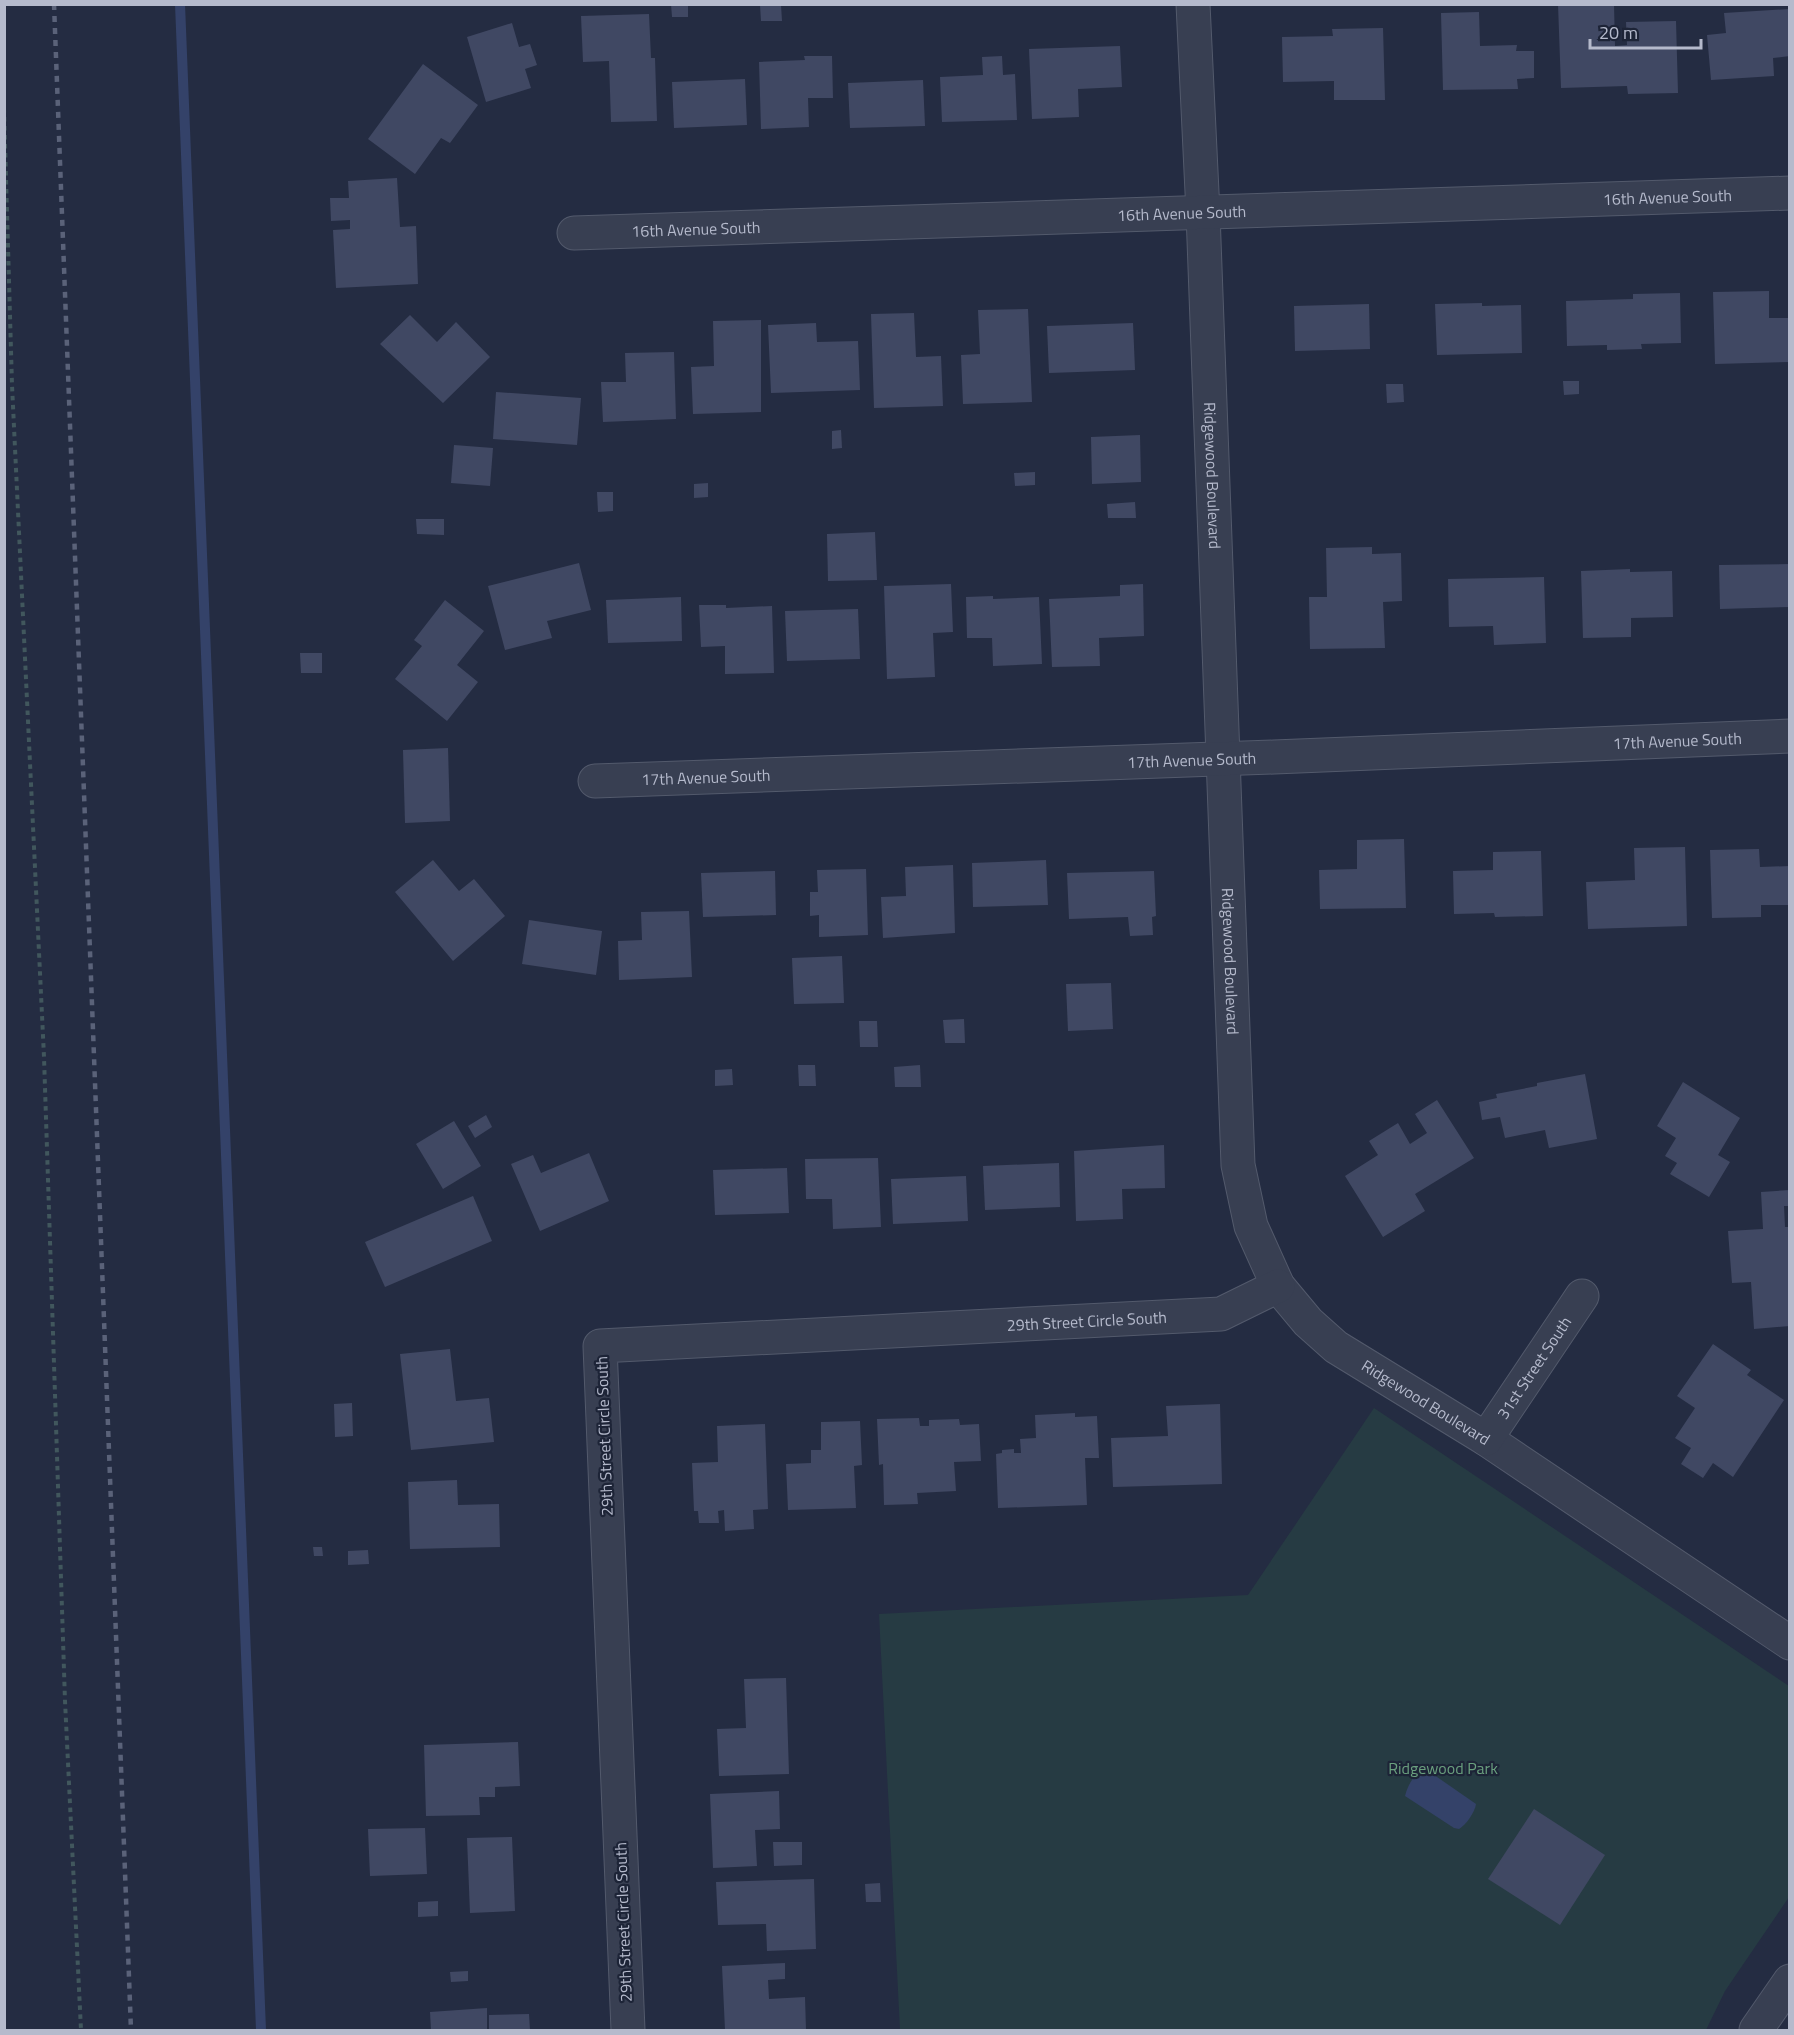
<svg xmlns="http://www.w3.org/2000/svg" width="1794" height="2035" font-family="'Titillium Web',sans-serif">
<rect width="100%" height="100%" fill="#242c42"/>
<polygon fill="#263b43" points="1374,1408 1789,1686 1789,1897 1725,1991 1706,2030 900,2030 879,1614 1248,1595"/>
<path fill="#344269" d="M 1422,1769 L 1427,1770 L 1476,1804 C 1475,1812 1466,1825 1459,1829 L 1454,1828 L 1405,1796 C 1407,1787 1414,1774 1422,1769 Z"/>
<g fill="none" stroke-linecap="round" stroke-linejoin="round">
<polyline stroke="#344269" stroke-width="10" points="180,4 261,2030"/>
</g>
<g fill="#404863">
<polygon points="671,4 688,4 688,17 672,17"/>
<polygon points="1558,4 1614,4 1615,46 1627,45 1626,22 1676,21 1678,93 1628,94 1627,86 1561,88"/>
<polygon points="760,5 781,5 782,21 761,21"/>
<polygon points="1790,9 1790,56 1773,58 1774,76 1711,80 1707,35 1726,33 1724,13"/>
<polygon points="1479,12 1480,46 1517,45 1516,51 1534,51 1534,78 1517,79 1518,89 1443,90 1441,13"/>
<polygon points="649,14 651,58 655,58 657,121 611,122 609,61 583,62 581,16"/>
<polygon points="512,23 519,47 530,44 537,65 525,69 531,88 486,102 467,37"/>
<polygon points="1383,28 1385,100 1334,100 1334,81 1283,82 1282,37 1333,36 1332,29"/>
<polygon points="1120,46 1122,87 1078,89 1079,117 1032,119 1029,49"/>
<polygon points="804,56 832,56 833,98 808,98 809,127 761,129 759,62 805,60"/>
<polygon points="1002,56 1003,75 1015,74 1017,120 942,122 940,77 983,75 982,57"/>
<polygon points="423,64 478,105 450,143 441,138 415,174 368,139"/>
<polygon points="745,79 747,125 674,128 672,82"/>
<polygon points="923,80 925,126 850,128 848,83"/>
<polygon points="397,178 400,227 416,226 418,284 336,288 333,230 350,229 350,220 331,221 330,198 349,198 348,181"/>
<polygon points="1769,291 1769,318 1790,318 1790,362 1715,364 1713,292"/>
<polygon points="1680,293 1681,343 1641,344 1642,349 1607,350 1607,345 1567,346 1566,301 1633,299 1633,294"/>
<polygon points="1482,303 1482,306 1521,305 1522,353 1437,355 1435,304"/>
<polygon points="1369,304 1370,349 1295,351 1294,306"/>
<polygon points="1028,309 1032,402 963,404 961,355 980,354 978,310"/>
<polygon points="914,313 916,357 941,356 943,406 874,408 871,314"/>
<polygon points="410,315 437,342 456,322 490,357 443,403 380,344"/>
<polygon points="761,320 761,412 693,414 691,367 714,366 713,321"/>
<polygon points="816,323 817,342 858,341 860,390 771,393 768,325"/>
<polygon points="1133,323 1135,370 1049,373 1047,326"/>
<polygon points="674,352 676,419 603,422 601,382 626,382 625,353"/>
<polygon points="1563,381 1579,381 1579,394 1564,395"/>
<polygon points="1386,384 1403,384 1404,402 1387,403"/>
<polygon points="496,392 581,398 577,445 493,439"/>
<polygon points="841,430 842,448 832,449 832,431"/>
<polygon points="1140,435 1141,482 1092,484 1091,437"/>
<polygon points="454,445 493,448 490,486 451,483"/>
<polygon points="1035,472 1035,485 1015,486 1014,473"/>
<polygon points="708,483 708,497 694,498 694,484"/>
<polygon points="597,492 613,492 613,511 598,512"/>
<polygon points="1135,502 1136,518 1108,518 1107,504"/>
<polygon points="416,519 444,519 444,535 417,534"/>
<polygon points="875,532 877,580 828,581 827,534"/>
<polygon points="1372,547 1372,554 1401,553 1402,601 1383,602 1385,648 1310,649 1309,597 1327,597 1326,548"/>
<polygon points="579,563 591,610 547,621 552,638 505,650 488,586"/>
<polygon points="1790,564 1790,607 1720,609 1719,565"/>
<polygon points="1630,569 1630,572 1672,571 1673,617 1631,618 1631,637 1583,638 1581,571"/>
<polygon points="1544,577 1546,643 1494,645 1493,626 1449,627 1448,579"/>
<polygon points="951,584 953,632 933,633 935,677 887,679 884,586"/>
<polygon points="1143,584 1144,636 1099,638 1100,666 1052,667 1049,599 1120,596 1120,585"/>
<polygon points="993,596 993,599 1039,597 1042,664 993,666 992,638 967,638 966,597"/>
<polygon points="681,597 682,641 608,643 606,600"/>
<polygon points="445,600 484,631 457,665 478,682 447,721 395,679 422,646 414,640"/>
<polygon points="699,605 726,605 726,608 772,606 774,673 725,674 725,646 701,647"/>
<polygon points="858,609 860,659 787,661 785,611"/>
<polygon points="300,653 322,653 322,673 301,673"/>
<polygon points="448,748 450,821 405,823 403,750"/>
<polygon points="1404,839 1406,908 1320,909 1319,870 1357,869 1357,840"/>
<polygon points="1685,847 1687,926 1588,929 1586,882 1635,880 1634,848"/>
<polygon points="1759,849 1760,867 1790,866 1790,905 1761,905 1761,917 1712,918 1710,850"/>
<polygon points="1541,851 1543,916 1495,917 1494,913 1454,914 1453,871 1493,870 1493,852"/>
<polygon points="433,860 459,891 474,879 505,916 453,961 395,892"/>
<polygon points="1046,860 1048,905 973,907 972,863"/>
<polygon points="953,865 955,933 883,938 881,897 906,896 905,867"/>
<polygon points="866,869 868,935 819,937 819,915 810,916 810,892 818,892 817,870"/>
<polygon points="775,871 776,915 703,917 701,873"/>
<polygon points="1154,871 1156,916 1152,917 1153,935 1130,936 1128,917 1069,919 1067,873"/>
<polygon points="689,911 692,977 619,980 618,941 642,940 641,912"/>
<polygon points="529,920 602,931 596,975 522,964"/>
<polygon points="842,956 844,1003 794,1004 792,958"/>
<polygon points="1111,983 1113,1029 1068,1031 1066,984"/>
<polygon points="964,1019 965,1043 945,1043 943,1020"/>
<polygon points="859,1021 877,1021 878,1047 860,1047"/>
<polygon points="798,1065 815,1065 816,1086 799,1086"/>
<polygon points="920,1065 921,1087 895,1087 894,1067"/>
<polygon points="732,1069 733,1085 715,1086 715,1070"/>
<polygon points="1585,1074 1597,1139 1549,1148 1545,1130 1505,1138 1500,1117 1482,1120 1479,1102 1497,1098 1496,1094 1537,1086 1537,1083"/>
<polygon points="1683,1082 1740,1118 1718,1155 1730,1162 1709,1197 1670,1174 1677,1163 1665,1156 1676,1138 1657,1126"/>
<polygon points="1437,1100 1474,1158 1415,1194 1425,1211 1383,1237 1345,1176 1378,1155 1369,1141 1398,1123 1410,1144 1427,1133 1415,1114"/>
<polygon points="486,1115 492,1127 475,1138 468,1126"/>
<polygon points="454,1121 481,1166 443,1189 416,1144"/>
<polygon points="1164,1145 1165,1188 1122,1189 1123,1219 1076,1221 1074,1151"/>
<polygon points="589,1153 609,1201 540,1231 511,1164 533,1155 541,1173"/>
<polygon points="878,1158 881,1227 833,1229 832,1199 806,1199 805,1159"/>
<polygon points="1059,1163 1060,1207 985,1210 983,1166"/>
<polygon points="787,1168 789,1213 715,1215 713,1170"/>
<polygon points="966,1176 968,1221 893,1224 891,1179"/>
<polygon points="1790,1190 1790,1206 1784,1206 1785,1227 1790,1227 1790,1326 1754,1329 1751,1282 1732,1283 1728,1231 1763,1229 1761,1192"/>
<polygon points="473,1196 492,1241 385,1287 365,1242"/>
<polygon points="1713,1344 1751,1370 1747,1375 1784,1400 1733,1477 1713,1463 1703,1478 1681,1464 1691,1448 1675,1438 1695,1408 1677,1396"/>
<polygon points="450,1349 456,1401 489,1398 494,1442 411,1450 400,1354"/>
<polygon points="352,1403 353,1436 335,1437 334,1404"/>
<polygon points="1220,1404 1222,1484 1113,1487 1111,1438 1168,1436 1166,1406"/>
<polygon points="1075,1413 1075,1417 1097,1416 1099,1458 1085,1458 1087,1505 998,1508 996,1454 1002,1453 1002,1450 1014,1449 1014,1453 1021,1453 1020,1439 1036,1438 1035,1415"/>
<polygon points="919,1418 920,1426 929,1426 929,1420 959,1419 960,1425 979,1424 981,1461 954,1462 956,1491 917,1493 918,1504 884,1505 883,1464 879,1465 877,1419"/>
<polygon points="860,1421 862,1465 854,1466 856,1508 788,1510 786,1464 811,1463 811,1450 821,1450 821,1422"/>
<polygon points="765,1424 768,1509 753,1510 754,1529 725,1531 724,1510 718,1511 719,1523 699,1523 698,1511 694,1511 692,1463 718,1462 717,1426"/>
<polygon points="457,1480 458,1505 499,1504 500,1547 410,1549 408,1482"/>
<polygon points="313,1547 322,1547 323,1556 314,1556"/>
<polygon points="368,1550 369,1564 348,1565 348,1551"/>
<polygon points="786,1678 789,1774 719,1776 717,1729 746,1728 744,1679"/>
<polygon points="518,1742 520,1786 495,1787 495,1797 479,1797 480,1815 426,1816 424,1745"/>
<polygon points="779,1791 780,1829 755,1830 757,1866 713,1868 710,1794"/>
<polygon points="1534,1809 1605,1855 1560,1925 1488,1879"/>
<polygon points="425,1828 427,1874 370,1876 368,1829"/>
<polygon points="512,1837 515,1911 470,1913 467,1838"/>
<polygon points="773,1842 802,1842 802,1865 774,1866"/>
<polygon points="814,1879 816,1949 767,1951 766,1924 718,1925 716,1882"/>
<polygon points="880,1883 881,1902 866,1902 865,1884"/>
<polygon points="438,1901 438,1916 418,1917 418,1902"/>
<polygon points="785,1963 785,1979 768,1980 769,1999 805,1997 806,2030 725,2030 722,1966"/>
<polygon points="468,1971 468,1981 451,1982 450,1972"/>
<polygon points="487,2008 487,2030 431,2030 430,2012"/>
<polygon points="529,2014 530,2030 489,2030 489,2015"/>
</g>
<g fill="none" stroke-linecap="round" stroke-linejoin="round">
<g stroke="#535a6c" stroke-width="35">
<g id="minor">
<path id="s1" d="M 1193,4 L 1203,213 L 1238,1165 L 1251,1226 L 1278,1286 L 1308,1322 L 1336,1347 L 1486,1439 L 1790,1643"/>
<path id="s2" d="M 574,233 L 1790,193"/>
<path id="s3" d="M 595,781 L 1274,757 L 1790,736"/>
<path id="s4" d="M 1486,1439 L 1582,1296"/>
<path id="s5" d="M 628,2030 L 600,1346 L 1221,1314 L 1278,1286"/>
<polyline points="1756,2030 1790,1981"/>
</g>
</g>
<polyline stroke="#41575d" stroke-width="4" stroke-dasharray="4.5 4.5" stroke-linecap="butt" points="4,108 12,385 44,1057 65,1701 81,2030"/>
<use href="#minor" stroke="#383f52" stroke-width="33"/>
<polyline stroke="#5a6279" stroke-width="4.5" stroke-dasharray="6 6" stroke-linecap="butt" points="54,4 131,2030"/>
</g>
<g text-anchor="middle" dominant-baseline="central" stroke-width="4.5" stroke-linejoin="round" paint-order="stroke">
<g font-size="16" fill="#b5bacc" stroke="#1d2437">
<text stroke="none"><textPath href="#s2" startOffset="1094">16th Avenue South</textPath></text>
<text stroke="none"><textPath href="#s2" startOffset="608">16th Avenue South</textPath></text>
<text stroke="none"><textPath href="#s2" startOffset="122">16th Avenue South</textPath></text>
<text stroke="none"><textPath href="#s1" startOffset="472">Ridgewood Boulevard</textPath></text>
<text stroke="none"><textPath href="#s3" startOffset="1083">17th Avenue South</textPath></text>
<text stroke="none"><textPath href="#s3" startOffset="597">17th Avenue South</textPath></text>
<text stroke="none"><textPath href="#s3" startOffset="111">17th Avenue South</textPath></text>
<text stroke="none"><textPath href="#s1" startOffset="958">Ridgewood Boulevard</textPath></text>
<text stroke="none"><textPath href="#s5" startOffset="1172">29th Street Circle South</textPath></text>
<text stroke="none"><textPath href="#s4" startOffset="86">31st Street South</textPath></text>
<text stroke="none"><textPath href="#s1" startOffset="1480">Ridgewood Boulevard</textPath></text>
<text transform="translate(604 1436) rotate(-92)">29th Street Circle South</text>
<text transform="translate(623 1922) rotate(-92)">29th Street Circle South</text>
</g>
<g font-size="16" fill="#6a9f7e" stroke="#1d2437">
<text x="1443" y="1768">Ridgewood Park</text>
</g>
</g>
<rect width="1794" height="2035" fill="none" stroke="#b5bacc" stroke-width="12"/>
<path d="M1590 39v9h111v-9" fill="none" stroke="#b5bacc" stroke-width="3"/>
<text x="1599" y="39" font-size="18" fill="#b5bacc" stroke="#1d2437" stroke-width="4.5" paint-order="stroke">20 m</text>
</svg>
